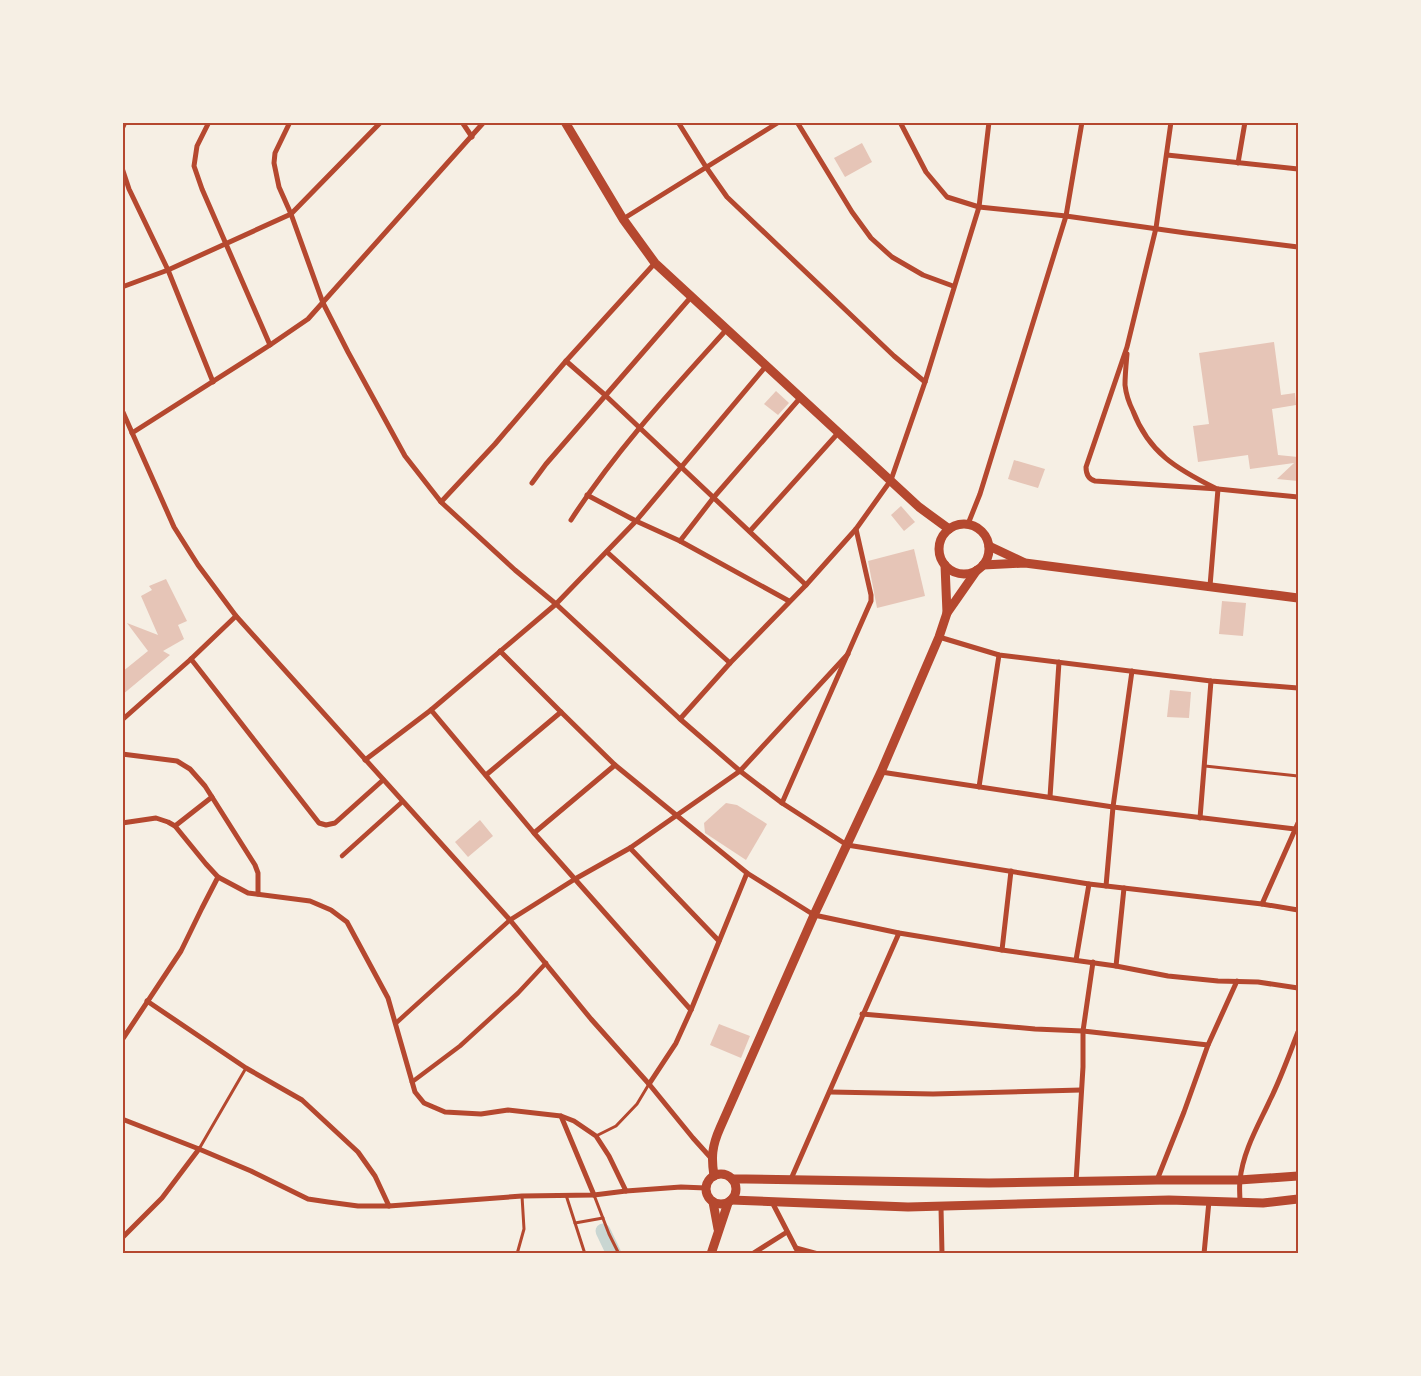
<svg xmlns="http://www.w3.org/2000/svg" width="1421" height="1376" font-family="'Sofia Sans Condensed',sans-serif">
<rect width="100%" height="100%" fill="#f6efe4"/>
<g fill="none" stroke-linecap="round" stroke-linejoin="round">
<polyline stroke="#c9d6d2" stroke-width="15" points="603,1231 614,1254"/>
</g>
<g fill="#e6c5b7">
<polygon points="862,143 872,162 845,177 834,158"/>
<polygon points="1274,342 1281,395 1295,393 1296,405 1272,409 1278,455 1298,457 1298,481 1277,479 1294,463 1250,469 1248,455 1198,462 1193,426 1209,424 1199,353"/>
<polygon points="776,391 789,403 778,415 764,404"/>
<polygon points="1014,460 1045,469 1038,488 1008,479"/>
<polygon points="901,506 915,522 904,531 891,515"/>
<polygon points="914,549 925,596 877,608 868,561"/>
<polygon points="166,579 187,621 178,625 184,639 163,651 170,655 122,695 122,672 148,651 127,623 158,635 141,596 152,590 149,586"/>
<polygon points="1222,601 1246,603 1243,636 1219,634"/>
<polygon points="1170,690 1191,692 1189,718 1167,717"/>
<polygon points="726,803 737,805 767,824 746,860 705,833 704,823"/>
<polygon points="480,820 493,836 468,857 455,842"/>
<polygon points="719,1024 750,1036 741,1058 710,1045"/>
</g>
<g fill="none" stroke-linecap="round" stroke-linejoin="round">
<g stroke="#b5482f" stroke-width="3">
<polyline points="1205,766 1298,776"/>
<polyline points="596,1136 616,1126 637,1104 649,1084"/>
<polyline points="199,1149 246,1068"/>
<polyline points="566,1195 585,1254"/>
<polyline points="594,1195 609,1234 619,1254"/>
<polyline points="575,1223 603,1218"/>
<polyline points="517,1254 524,1229 522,1196"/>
</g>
<g stroke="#b5482f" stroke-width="4.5">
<polyline points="342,856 402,802"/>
<polyline points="396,1023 510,920"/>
<polyline points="412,1082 460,1046 518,993 546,963"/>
</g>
<g stroke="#b5482f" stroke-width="5">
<polyline points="209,122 197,146 194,166 202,189 270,345"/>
<polyline points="290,122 275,153 274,163 279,187 291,214 323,303 348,352 405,456 441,502 515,570 556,604 680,719 740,771 782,803 847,845 1089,884 1262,904 1298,910"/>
<polyline points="462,122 472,137"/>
<polyline points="678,122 706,167 727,197 894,356 925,382"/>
<polyline points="797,122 852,212 871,238 892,257 923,275 953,286"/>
<polyline points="900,122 926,172 947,197 979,207 1066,216 1186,233 1298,247"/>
<path d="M 1171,122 L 1156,228 L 1127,347 L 1086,467 C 1086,474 1088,479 1095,481 L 1218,489 L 1298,497"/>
<polyline points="122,129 125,122"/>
<polyline points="1167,155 1298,169"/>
<polyline points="1238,163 1245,122"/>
<polyline points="122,168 129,189 168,270 213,382"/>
<polyline points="623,219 779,122"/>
<polyline points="122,287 168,270 291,214 381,122"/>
<path d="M 1127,354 C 1126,365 1125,375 1125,385 C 1126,394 1129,403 1133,411 C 1149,453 1177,469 1215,488"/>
<polyline points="566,361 605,395 806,585"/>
<polyline points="122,410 174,527 198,565 236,616 510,920 591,1019 649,1084 693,1138 711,1158"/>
<polyline points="132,433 270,345 308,319 484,122"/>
<polyline points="532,483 546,464 691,297"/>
<polyline points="587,495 636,521 680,541 789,601"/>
<polyline points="441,502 495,444 566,361 655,263"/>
<path d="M 571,520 C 616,450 672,390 727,329"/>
<polyline points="968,524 980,494 1066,216 1082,122"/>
<polyline points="750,531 839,432"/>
<polyline points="680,541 714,497 801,397"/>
<polyline points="607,552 730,663"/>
<polyline points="1210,586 1218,489"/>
<polyline points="939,637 999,655 1211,681 1298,688"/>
<polyline points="500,651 561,712 615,765 747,873 814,915 899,933 1002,950 1116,966 1168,976 1218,981 1258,982 1298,988"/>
<polyline points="191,659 319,823 326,825 335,823 383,780"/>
<polyline points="431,710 534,833 691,1010"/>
<polyline points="680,719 730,663 806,585 856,529 891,480 925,382 979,207 989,122"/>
<polyline points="122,720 191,659 236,616"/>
<polyline points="122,754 177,761 190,769 205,786 255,865 258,873 258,894"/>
<polyline points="365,760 431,710 556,604 636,521 766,366"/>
<polyline points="881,772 1113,807 1295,829"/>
<polyline points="486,775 561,712"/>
<polyline points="979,787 999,655"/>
<polyline points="1050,797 1059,662"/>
<polyline points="782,803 871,601 871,595 856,529"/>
<polyline points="1200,818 1211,681"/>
<polyline points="122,823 156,818 168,822 175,826 206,864 218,877 248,893 310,901 331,910 347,922 388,998 415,1092 424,1103 445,1112 481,1114 508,1110 561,1116 574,1121 596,1136 609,1156 626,1191"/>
<polyline points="175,826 212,797"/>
<polyline points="534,833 615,765"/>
<polyline points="630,848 719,941"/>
<polyline points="1106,886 1113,807 1132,671"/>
<polyline points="1262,904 1298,823"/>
<polyline points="510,920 575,879 630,848 740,771 848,654"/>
<polyline points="1002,950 1011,871"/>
<polyline points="1076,960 1089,884"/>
<polyline points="1116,966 1124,888"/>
<polyline points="147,1001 246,1068 302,1100 358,1152 375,1176 389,1206"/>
<polyline points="862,1014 1035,1029 1083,1031 1208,1045"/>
<polyline points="122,1040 181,951 202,908 218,877"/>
<polyline points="649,1084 676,1043 691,1010 747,873"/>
<polyline points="830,1092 933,1094 1081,1090"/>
<polyline points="561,1116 594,1195"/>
<polyline points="122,1119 199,1149 251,1171 308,1199 328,1202 358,1206 389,1206 522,1196 594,1195 626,1191 681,1187 706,1188"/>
<polyline points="791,1179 899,933"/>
<polyline points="1157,1180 1184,1112 1208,1045 1237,981"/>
<polyline points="1076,1182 1083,1067 1083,1031 1093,962"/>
<polyline points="772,1202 799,1254"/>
<path d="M 1240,1203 C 1240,1196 1239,1187 1240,1180 C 1243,1151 1258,1126 1270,1100 C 1281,1078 1289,1055 1298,1032"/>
<polyline points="941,1207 942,1254"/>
<polyline points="122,1238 162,1198 199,1149"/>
<polyline points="796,1248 818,1254"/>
<polyline points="752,1254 787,1232"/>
<polyline points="1204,1254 1209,1201"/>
</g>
<g stroke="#b5482f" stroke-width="9">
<polyline points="565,122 623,219 655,263 919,507 949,529"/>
<circle cx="964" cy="549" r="25"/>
<polyline points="989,546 1023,562"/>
<polyline points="945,565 947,613"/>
<polyline points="983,565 1025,563 1298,598"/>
<circle cx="721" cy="1189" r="15"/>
<path d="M 714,1176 C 711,1157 712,1146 720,1128 L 814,915 L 881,772 L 939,637 L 947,613 L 977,570"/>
<polyline points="732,1179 746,1179 989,1183 1157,1180 1239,1180 1298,1176"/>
<polyline points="731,1200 908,1207 1169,1200 1263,1203 1298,1199"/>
<polyline points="713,1202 718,1229"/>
<polyline points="711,1254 728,1203"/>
</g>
</g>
<rect width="1421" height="1376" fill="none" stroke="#f6efe4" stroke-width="248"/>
<rect x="124" y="124" width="1173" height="1128" fill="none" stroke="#b5482f" stroke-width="2"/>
</svg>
